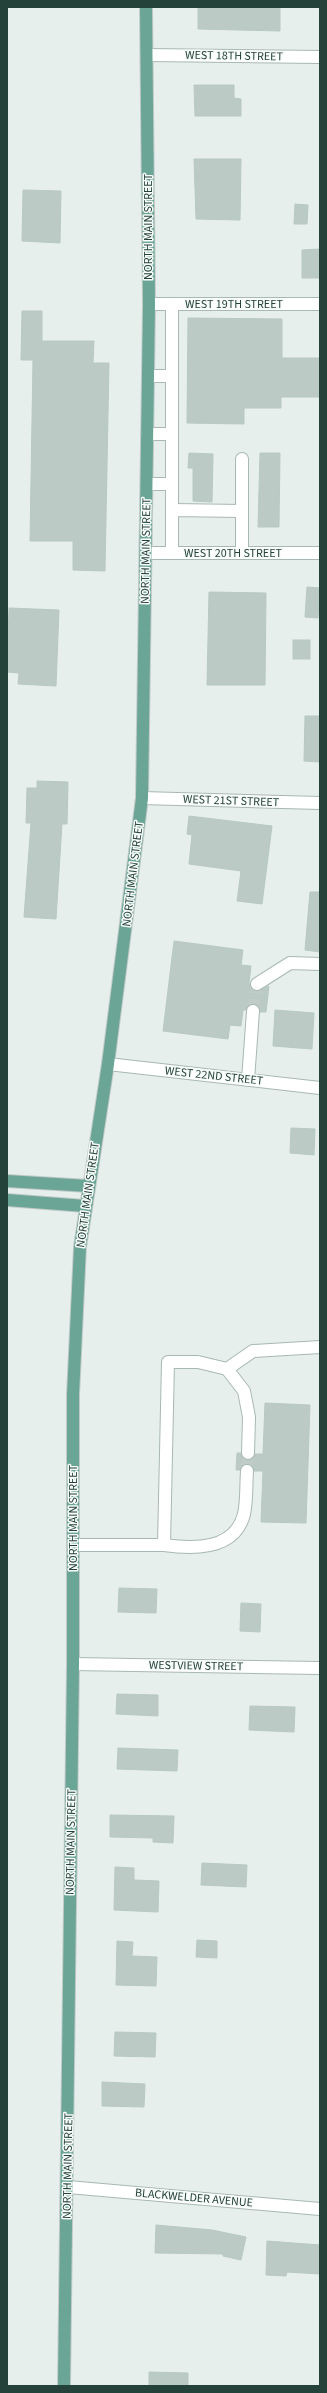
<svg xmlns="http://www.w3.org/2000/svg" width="327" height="2393" font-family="'Source Sans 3',sans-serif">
<rect width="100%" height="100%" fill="#e6efeb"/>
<g fill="#bbcac4" stroke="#b8c9c2">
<polygon points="198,7 280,7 280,31 198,29"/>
<polygon points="194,85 234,85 234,98 241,99 241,116 195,116"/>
<polygon points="194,159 241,159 240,220 196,219"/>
<polygon points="23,190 61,191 60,243 22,241"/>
<polygon points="295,204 308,205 307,224 294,224"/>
<polygon points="320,249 320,278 302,278 302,250"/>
<polygon points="22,311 42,311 42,341 94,341 93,363 109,363 105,571 73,570 73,541 30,541 33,360 21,360"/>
<polygon points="188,318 282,319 282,358 320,358 320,397 281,397 281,408 244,408 244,424 187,423"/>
<polygon points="189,453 213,454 212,502 193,501 193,468 188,468"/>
<polygon points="260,453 280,453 279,527 258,527"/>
<polygon points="307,587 320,588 318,618 305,617"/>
<polygon points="209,592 266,593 265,685 207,685"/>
<polygon points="9,608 59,610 56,686 18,684 19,673 7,672"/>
<rect x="293" y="640" width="17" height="19"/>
<polygon points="305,716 320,716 320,762 304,761"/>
<polygon points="37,781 68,782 67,824 62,824 56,919 24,917 31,823 26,823 27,788 37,788"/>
<polygon points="189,816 272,826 262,904 237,901 241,871 189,864 192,835 187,834"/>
<polygon points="310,892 320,892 320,952 305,950"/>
<polygon points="174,941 243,950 241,965 251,966 249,983 251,988 258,991 269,986 266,1012 260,1012 257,1005 249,1004 246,1010 243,1010 241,1026 230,1025 228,1039 163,1031"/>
<polygon points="275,1010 314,1013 312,1049 273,1046"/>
<polygon points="291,1128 315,1129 314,1155 290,1153"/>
<polygon points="265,1403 310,1405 306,1523 261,1522 263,1471 254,1471 251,1465 247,1464 241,1467 240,1470 236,1470 237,1453 241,1453 242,1457 247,1460 252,1459 255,1454 263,1454"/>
<polygon points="119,1588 157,1589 156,1613 118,1612"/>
<polygon points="241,1603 261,1604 260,1632 240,1631"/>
<polygon points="117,1694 158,1695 158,1716 116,1714"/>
<polygon points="250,1706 295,1707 294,1732 249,1730"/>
<polygon points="118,1748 178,1750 177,1771 117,1769"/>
<polygon points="110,1815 174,1816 173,1843 153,1842 153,1838 110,1837"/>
<polygon points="202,1863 247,1865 246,1887 201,1885"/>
<polygon points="115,1867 134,1868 134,1880 159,1881 158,1912 114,1910"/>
<polygon points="197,1940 217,1941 217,1958 196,1957"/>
<polygon points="117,1941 133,1942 132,1956 157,1957 156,1986 116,1985"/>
<polygon points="115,2032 156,2033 155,2057 114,2056"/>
<polygon points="102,2082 145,2084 144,2107 102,2106"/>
<polygon points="156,2225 212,2230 246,2237 241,2260 223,2256 223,2254 155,2253"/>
<polygon points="267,2241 320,2245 320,2274 287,2272 286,2276 266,2275"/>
<polygon points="149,2372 188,2373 188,2386 149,2386"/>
</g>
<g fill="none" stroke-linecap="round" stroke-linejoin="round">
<g stroke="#bfccc8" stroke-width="12" stroke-dasharray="12 6" stroke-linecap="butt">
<polyline points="253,1011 257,984"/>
<polyline points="247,1471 248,1453"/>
</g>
<g stroke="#a8b8b2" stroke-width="14">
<g id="minor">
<polyline points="147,55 320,57"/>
<polyline points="149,304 320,304"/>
<polyline points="148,376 172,376"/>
<polyline points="147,434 172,434"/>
<polyline points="242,459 242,553"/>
<polyline points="147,484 172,484"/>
<polyline points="172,510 172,304"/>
<polyline points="146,553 320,553"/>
<polyline points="172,553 172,510 242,511"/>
<polyline points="142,798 320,803"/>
<polyline points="257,984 290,963 320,964"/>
<polyline points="108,1064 320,1088"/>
<polyline points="248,1080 253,1011"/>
<polyline points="227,1369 244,1391 249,1417 248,1453"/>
<polyline points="73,1545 164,1545 168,1362 198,1362 227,1369 253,1351 320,1347"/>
<path d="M 164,1545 C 192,1549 235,1551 244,1514 C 247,1500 246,1485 247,1471"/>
<polyline points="73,1664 320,1668"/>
<polyline points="68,2187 320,2209"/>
</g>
</g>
<g stroke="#c2cac8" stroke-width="14">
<g id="major">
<polyline points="7,1181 88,1186"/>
<polyline points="7,1200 85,1206"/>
<polyline points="64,2386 73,1664 73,1395 80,1247 108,1064 142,798 149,304 146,7"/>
</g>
</g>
<use href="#minor" stroke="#fff" stroke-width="12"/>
<use href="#major" stroke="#6aa596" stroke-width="12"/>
</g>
<g text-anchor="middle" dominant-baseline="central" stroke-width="3" stroke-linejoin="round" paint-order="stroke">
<g font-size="12" fill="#24423a" stroke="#f7fbf9">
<text transform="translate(234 56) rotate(1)">WEST 18TH STREET</text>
<text transform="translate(148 227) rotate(-90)">NORTH MAIN STREET</text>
<text x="234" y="304">WEST 19TH STREET</text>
<text transform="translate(146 551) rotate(-89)">NORTH MAIN STREET</text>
<text x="233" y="553">WEST 20TH STREET</text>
<text transform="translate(231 801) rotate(2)">WEST 21ST STREET</text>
<text transform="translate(133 874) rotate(-83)">NORTH MAIN STREET</text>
<text transform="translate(214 1076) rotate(6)">WEST 22ND STREET</text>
<text transform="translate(88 1195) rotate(-82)">NORTH MAIN STREET</text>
<text transform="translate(73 1518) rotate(-90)">NORTH MAIN STREET</text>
<text transform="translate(196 1666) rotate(1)">WESTVIEW STREET</text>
<text transform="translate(71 1842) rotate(-89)">NORTH MAIN STREET</text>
<text transform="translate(68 2166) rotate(-89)">NORTH MAIN STREET</text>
<text transform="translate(194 2198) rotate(5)">BLACKWELDER AVENUE</text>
</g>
</g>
<rect width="327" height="2393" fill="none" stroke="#24423a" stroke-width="16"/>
</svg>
